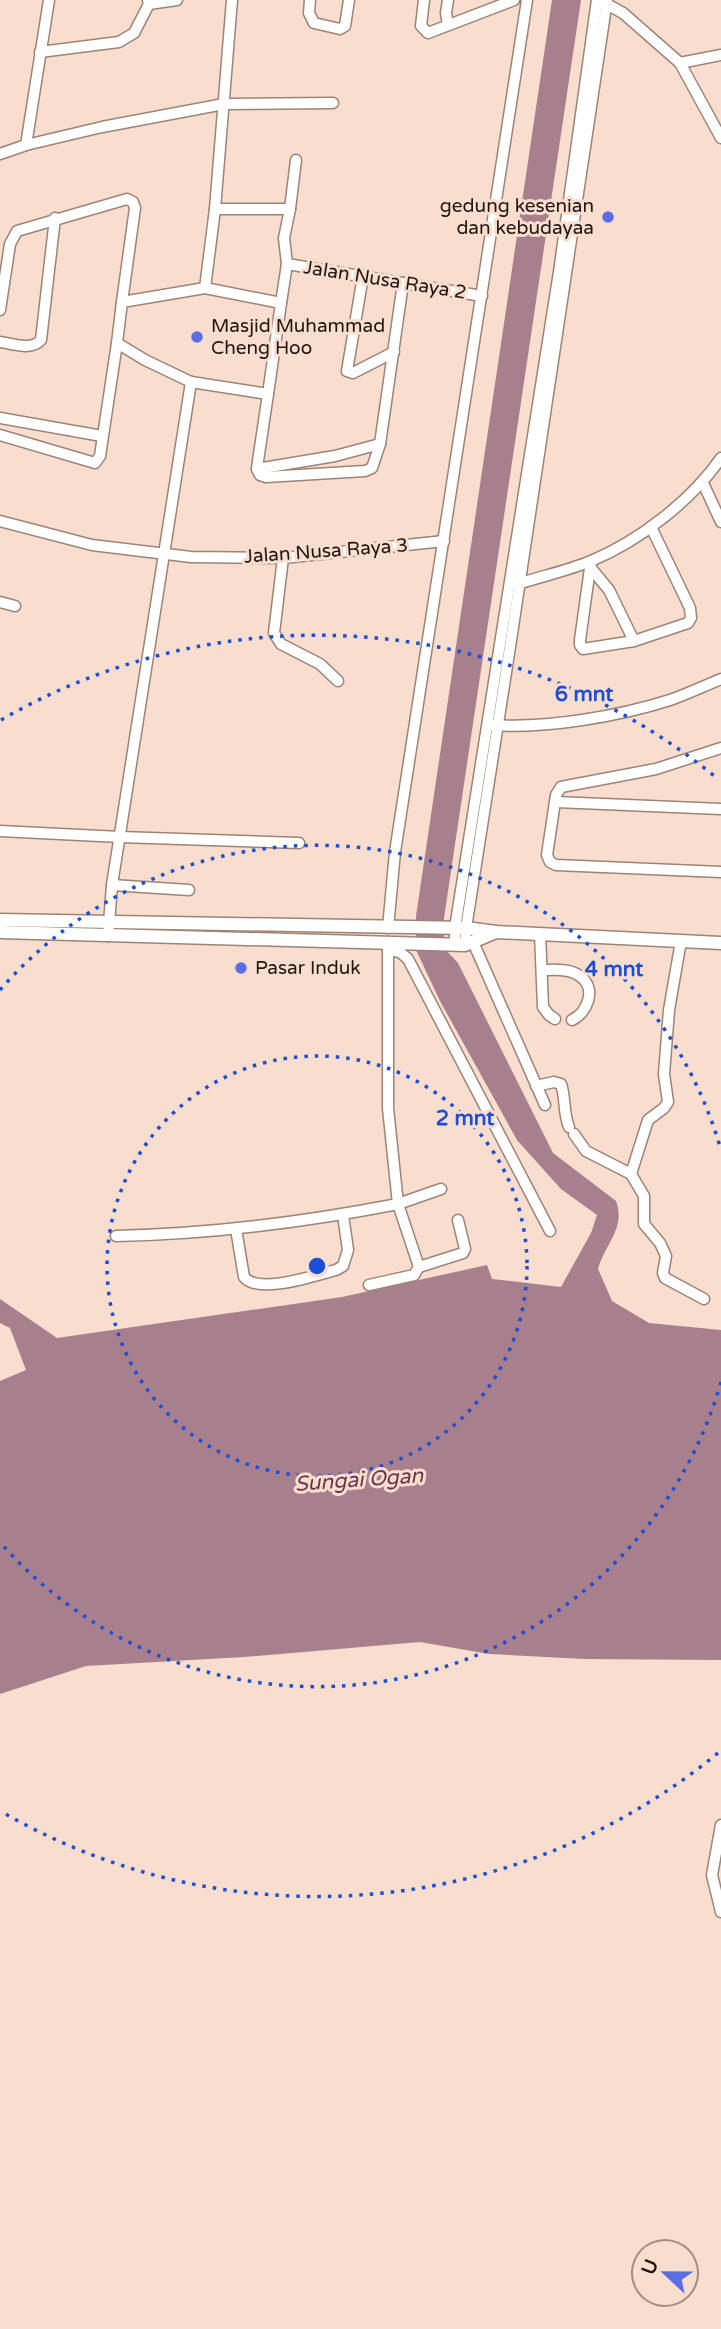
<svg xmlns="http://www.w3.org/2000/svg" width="721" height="2329" font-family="'Varela Round',sans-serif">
<rect width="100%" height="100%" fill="#f9ddcf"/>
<path fill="#a87f8d" d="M 552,0 L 581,0 L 444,918 L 444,948 L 458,963 L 553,1153 L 616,1201 C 626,1228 605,1244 598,1269 L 612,1301 L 649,1323 L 721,1330 L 721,1660 L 584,1659 L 489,1654 L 420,1642 L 244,1657 L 86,1666 L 0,1694 L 0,1381 L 26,1370 L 10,1328 L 0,1323 L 0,1299 L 57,1338 L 342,1297 L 487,1265 L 492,1279 L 561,1287 L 591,1233 L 597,1215 L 561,1189 L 517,1140 L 440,1001 L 416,950 L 416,916 Z"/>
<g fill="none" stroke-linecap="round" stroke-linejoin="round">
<g stroke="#9c8476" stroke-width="13">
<g id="minor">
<polyline points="148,0 149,4 177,0"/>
<polyline points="310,0 309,13 314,23 340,29 345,26 349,0"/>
<polyline points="424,0 421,26 428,33 514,0"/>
<polyline points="448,0 446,13 448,25"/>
<polyline points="603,2 623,13 680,63 721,55"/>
<polyline points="40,52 119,42 134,33 149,4"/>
<polyline points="680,63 721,138"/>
<polyline points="26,145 49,0"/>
<polyline points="0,154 26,145 102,127 224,104 333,103"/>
<polyline points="215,209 290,209 284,238 287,264 281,303"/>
<polyline points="290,209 296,160"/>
<polyline points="287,264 482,296"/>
<polyline points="363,276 347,371 353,373 394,352"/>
<polyline points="0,310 10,244 17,231 127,199 133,202 135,208 122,302"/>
<path d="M 0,342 C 14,344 31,351 41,340 L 55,218"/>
<polyline points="191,382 268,394 281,303 205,288"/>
<polyline points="268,394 258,461 257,469 260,475 266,477 365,471 372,468 380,444 403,283"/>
<polyline points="0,418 102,436"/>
<polyline points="0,435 95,463 100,456 117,343"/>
<polyline points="257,469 335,456 380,444"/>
<polyline points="703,483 721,522"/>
<polyline points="0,521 92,545 191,557 283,558 444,541"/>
<polyline points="283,558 274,633 281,644 320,664 338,681"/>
<polyline points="591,561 580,640 580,645 583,649 634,641 688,623 691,618 690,608 651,527"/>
<polyline points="590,567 609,590 634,641"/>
<path d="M 513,583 L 518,584 C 542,576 567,571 591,561 C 639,541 691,501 721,458"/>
<polyline points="0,602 15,606"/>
<path d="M 492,725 C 545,729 620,716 670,700 C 687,694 704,686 721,679"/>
<polyline points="721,748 656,769 561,787 556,795 547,855 550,862 556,865 721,872"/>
<polyline points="556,802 721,809"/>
<polyline points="0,831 120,837 299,843"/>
<polyline points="112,885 189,890"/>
<polyline points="388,928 395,852 527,0"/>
<polyline points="540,934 543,1007 549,1015 555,1019"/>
<polyline points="108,936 112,885 191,382 145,360 117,343 122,302 205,288 215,209 232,0"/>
<polyline points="473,942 545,1105"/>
<polyline points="455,945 455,928 559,272 597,0"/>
<path d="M 465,945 L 466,928 C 515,619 562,310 607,0"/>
<polyline points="388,950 400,952 408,959 550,1231"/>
<path d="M 542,970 C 554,970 571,968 581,977 C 597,989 587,1013 572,1020"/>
<path d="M 536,1086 L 554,1082 L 561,1084 C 566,1099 563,1113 569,1127"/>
<polyline points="574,1134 586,1151 631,1174 648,1120 664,1108 668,1102 664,1074 669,1010 681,941"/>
<polyline points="631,1174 644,1196 644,1224 660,1243 666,1256 663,1273 665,1278 704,1299"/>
<path d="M 236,1229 L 244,1277 C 258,1295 316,1275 336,1270 L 343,1266 L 348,1250 L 343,1215"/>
<path d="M 116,1236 C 211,1234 305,1222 398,1204 L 388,1108 L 388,944"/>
<polyline points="419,1267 398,1204 441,1189"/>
<polyline points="369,1285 414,1275 419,1267 463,1253 465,1249 458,1220"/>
<polyline points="721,1825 712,1875 721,1912"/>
</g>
</g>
<g stroke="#9c8476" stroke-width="15">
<g id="tertiary">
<polyline points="0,920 466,928 496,932 721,943"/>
<polyline points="0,932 465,945 496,932"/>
</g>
</g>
<use href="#minor" stroke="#fff" stroke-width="10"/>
<use href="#tertiary" stroke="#fff" stroke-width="12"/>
</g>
<g fill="none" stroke="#1d4ed8" stroke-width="3.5" stroke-dasharray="3.5 7">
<circle cx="317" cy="1266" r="210"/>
<path d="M721 1382A420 420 0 0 1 0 1542M0 990A420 420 0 0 1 721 1150"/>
<path d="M718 1753A631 631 0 0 1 2 1812M1 720A631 631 0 0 1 718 779"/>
</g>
<g fill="#5b6de3" stroke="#f9ddcf" stroke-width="2.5">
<circle cx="608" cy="217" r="7"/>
<circle cx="197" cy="337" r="7"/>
<circle cx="241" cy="968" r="7"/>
</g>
<g text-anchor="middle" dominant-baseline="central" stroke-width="6" stroke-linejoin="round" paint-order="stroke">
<g font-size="19" fill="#1f1611" stroke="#f9ddcf" text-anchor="start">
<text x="594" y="206" text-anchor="end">gedung kesenian<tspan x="594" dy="22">dan kebudayaa</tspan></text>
<text x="211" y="326">Masjid Muhammad<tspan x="211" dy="22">Cheng Hoo</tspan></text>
<text x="255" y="968">Pasar Induk</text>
</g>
<g font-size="19" fill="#1f1611" stroke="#f9ddcf">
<text transform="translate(385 280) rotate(9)">Jalan Nusa Raya 2</text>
<text transform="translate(326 551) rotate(-4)">Jalan Nusa Raya 3</text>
</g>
<g font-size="21" font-style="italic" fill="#6b334a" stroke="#f9ddcf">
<text transform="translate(359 1480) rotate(-4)">Sungai Ogan</text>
</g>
</g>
<circle cx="317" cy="1266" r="10" fill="#1d4ed8" stroke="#f9ddcf" stroke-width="3.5"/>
<g font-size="21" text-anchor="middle" font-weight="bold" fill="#1d4ed8" stroke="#f9ddcf" stroke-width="6" stroke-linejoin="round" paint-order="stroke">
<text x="584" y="701">6 mnt</text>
<text x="614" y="976">4 mnt</text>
<text x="465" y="1125">2 mnt</text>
</g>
<g transform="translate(665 2273) rotate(292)"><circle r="33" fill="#f9ddcf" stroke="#a28d83" stroke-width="2"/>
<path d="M0-5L12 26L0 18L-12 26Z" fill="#5b6de3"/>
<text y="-10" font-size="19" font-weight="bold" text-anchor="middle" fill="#1f1611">U</text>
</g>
</svg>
